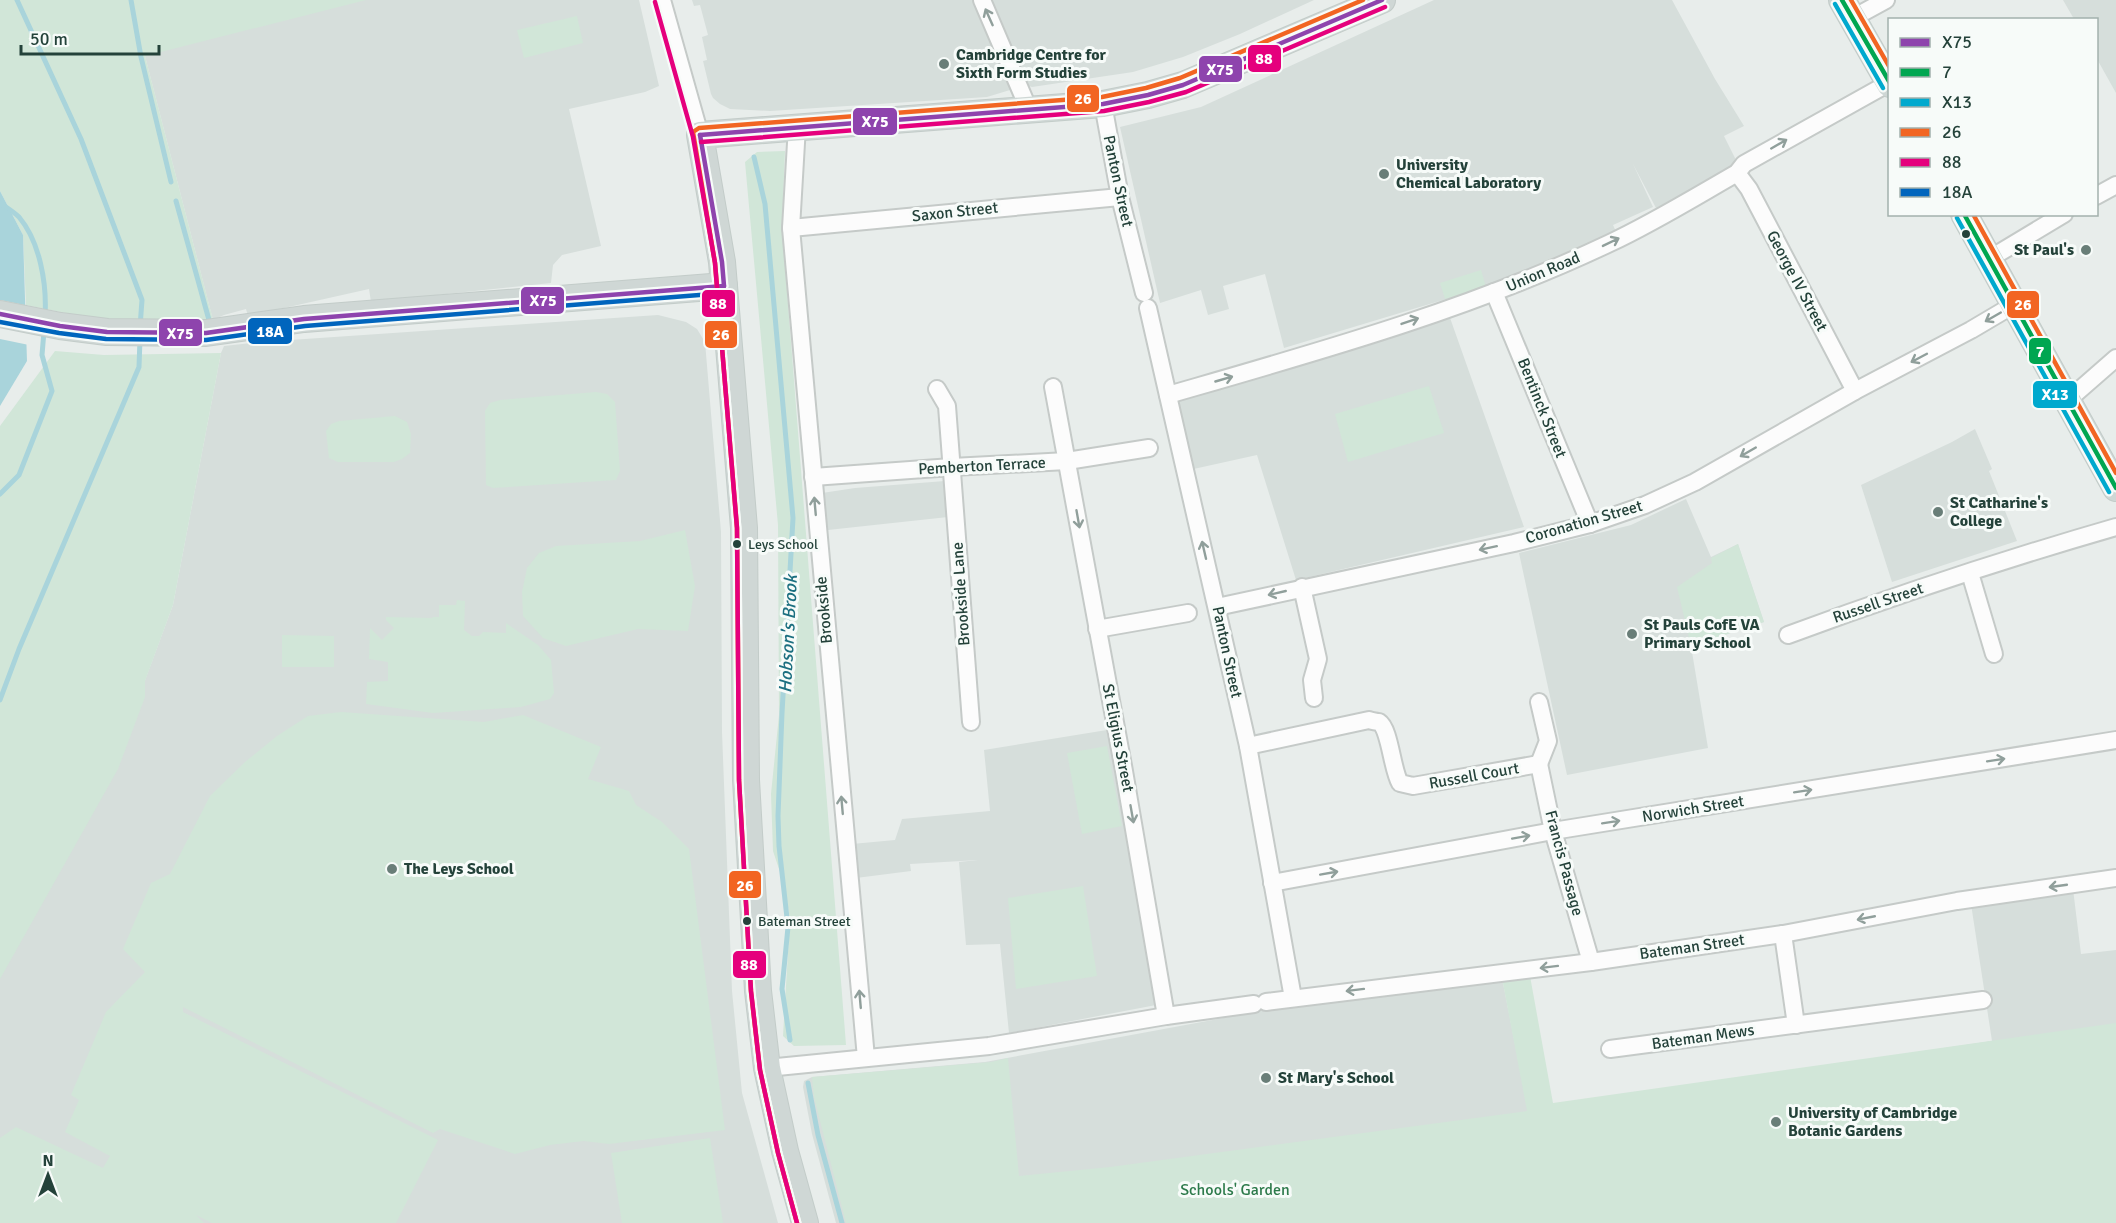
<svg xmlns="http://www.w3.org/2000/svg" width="2116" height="1223" font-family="Signika,sans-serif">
<rect width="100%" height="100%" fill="#e8edeb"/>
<g fill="#d6dedb">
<polygon points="136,0 639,0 659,86 645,92 569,109 601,246 562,255 553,265 551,283 371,302 369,289 248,316 246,309 224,315 213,320 145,56"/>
<polygon points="692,0 976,0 1011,83 1010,90 987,97 770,111 730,109 720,104 713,98 711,94 703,61 707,60 702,37 708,35 700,5 694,6"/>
<polygon points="986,0 1314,0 1240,34 1183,57 1133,72 1032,87 1022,84"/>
<polygon points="1434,0 1672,0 1715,79 1744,126 1724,136 1738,164 1656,208 1633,164 1653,207 1613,225 1617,234 1486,287 1284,348 1265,274 1223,286 1229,309 1208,315 1201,290 1160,303 1120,127 1201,107"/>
<polygon points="2063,0 2116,0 2116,93 2097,59 2096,20 2074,19"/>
<polygon points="658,315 686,322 697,329 705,342 721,532 722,732 732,991 742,1093 778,1223 141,1223 0,1157 0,969 112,769 173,605 221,353 224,346 261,342"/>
<polygon points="1449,315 1524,527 1296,580 1257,455 1189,470 1174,399"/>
<polygon points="1975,429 1992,469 1989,471 2017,541 1892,582 1861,485 1952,442"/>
<polygon points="945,481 948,517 828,530 822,493 855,488"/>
<polygon points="1686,499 1711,557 1738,544 1764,622 1691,646 1708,748 1567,775 1519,553 1631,525"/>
<polygon points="1107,730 1156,1005 1009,1033 1000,944 966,945 959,862 978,860 910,864 911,871 856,878 852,844 895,840 902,819 990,811 984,750"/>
<polygon points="2073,889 2081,954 2116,950 2116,1223 836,1223 812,1134 803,1087 804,1081 812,1077 985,1062 1283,1007 1502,978 1528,1110 1992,1041 1971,904"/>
</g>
<g fill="#d1e6d8">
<polygon points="0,0 366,0 145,56 213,320 105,321 26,305 23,235 0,191"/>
<polygon points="577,16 583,43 524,58 517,30"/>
<polygon points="785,151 782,227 846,1045 794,1046 783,1036 790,919 784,884 773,851 771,794 779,715 778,525 745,162 757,152"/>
<polygon points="1481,270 1486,287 1445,299 1440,283"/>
<polygon points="55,351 104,355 221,353 173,605 145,681 145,697 118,769 0,979 0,426"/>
<polygon points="1429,386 1444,433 1348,462 1335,414"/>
<polygon points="596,392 607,394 615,402 620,471 616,480 493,488 486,485 485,411 490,403 500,400"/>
<polygon points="395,416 407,422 411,434 410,453 402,459 394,462 338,462 329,458 326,431 331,424 339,421"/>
<polygon points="685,530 695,586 688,631 638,629 566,646 543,638 523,616 522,592 527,568 539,553 556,546 640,541"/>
<polygon points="1738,544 1764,622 1691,646 1677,587 1712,563 1711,558"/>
<polygon points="457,600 465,601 464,630 472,636 479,636 483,632 506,633 506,623 538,645 551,660 554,693 550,699 521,707 433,713 366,704 367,682 388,681 388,662 369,659 370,628 382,640 394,628 386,620 386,617 432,618 433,617 439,617 439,605 456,605"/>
<polygon points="282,635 334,636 334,667 282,667"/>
<polygon points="341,712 484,722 523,715 601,747 588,779 629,791 636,805 662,822 689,849 725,1130 609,1144 584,1141 550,1145 515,1154 440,1129 433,1133 183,1007 183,1012 438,1140 396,1223 212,1223 196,1215 204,1223 0,1223 0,1138 16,1127 103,1168 110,1156 65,1132 79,1100 71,1095 106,1012 145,972 123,949 151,883 170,874 210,796 245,762 277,736 308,716"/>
<polygon points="1107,746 1122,826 1082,834 1067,753"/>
<polygon points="1083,886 1097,976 1016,989 1008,898"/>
<polygon points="1530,976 1553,1103 2116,1023 2116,1223 846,1223 814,1097 812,1077 991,1062 1008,1058 1019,1176 1110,1167 1527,1111 1502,978"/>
<polygon points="710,1138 723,1223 622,1223 611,1153"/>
</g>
<polygon fill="#a9d4db" points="0,191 23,235 27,361 0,406"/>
<polygon fill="#e8edeb" points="0,300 29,306 29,345 0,339"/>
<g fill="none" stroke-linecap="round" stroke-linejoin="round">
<g stroke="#a9d4db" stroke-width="5">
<polyline points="17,0 81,139 142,300 140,327"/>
<polyline points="131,0 141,57 171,182"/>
<polyline points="754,157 765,204 793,518 782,713 778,816 779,846 788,927 782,989 790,1040"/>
<polyline points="176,201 209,320"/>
<path d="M 0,203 C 6,207 14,212 19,217 C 40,242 47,284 45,316"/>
<polyline points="0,494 19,475 52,391 42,355 44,331"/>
<polyline points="0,700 19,649 139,367 140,339"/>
<polyline points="808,1083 818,1135 842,1223"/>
</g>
<g stroke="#c5cac8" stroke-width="20">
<g id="street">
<polyline points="662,0 700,135"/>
<polyline points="982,0 1029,110"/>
<polyline points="1853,18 1886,0"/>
<polyline points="1103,104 1120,197 1144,293"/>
<polyline points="797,126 791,228 866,1058"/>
<polyline points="1737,173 1749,189 1855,391"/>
<polyline points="2096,196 2116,185"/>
<polyline points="791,228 1120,197"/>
<polyline points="1989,259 2064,214"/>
<polyline points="1494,292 1590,524"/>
<polyline points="1148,308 1248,746 1293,998"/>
<polyline points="1053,387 1124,771 1166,1016"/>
<polyline points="937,389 947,406 971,722"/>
<path d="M 1168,395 C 1317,352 1469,310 1610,243 C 1653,223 1695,197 1737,173 L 1744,164 L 1889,83"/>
<polyline points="2068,400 2116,358"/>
<polyline points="813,477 952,467 1067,461 1149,448"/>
<polyline points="1970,573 1994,654"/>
<polyline points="1302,587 1318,659 1312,680 1314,698"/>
<polyline points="1217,607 1514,543 1590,524 1645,505 1695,482 1855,391 1971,330 2015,304"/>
<polyline points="1097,629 1188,613"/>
<path d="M 1788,635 C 1896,595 2005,559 2116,527"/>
<polyline points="1539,702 1548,741 1539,764"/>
<path d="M 1248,746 L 1369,720 C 1371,721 1378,722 1379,722 C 1390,729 1392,770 1400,783 L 1413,786 L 1539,764"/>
<polyline points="1539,764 1553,831 1591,962"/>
<polyline points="1272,883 1553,831 2116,740"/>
<polyline points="1783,934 1796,1025"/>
<polyline points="1266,1002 1591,962 1783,934 1957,901 2116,878"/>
<polyline points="1610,1049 1983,1000"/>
<polyline points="767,1068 989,1046 1166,1016 1254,1004"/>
</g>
</g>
<g stroke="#c3ccc9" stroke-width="28">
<g id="primary">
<polyline points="1842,0 1890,84"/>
<polyline points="1964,214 2116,488"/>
<polyline points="0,314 60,326 107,332 206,333 304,319 724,286"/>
<polyline points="805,1223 785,1151 767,1068 758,991 746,780 744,528 722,262 700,135 1103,104 1148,95 1183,85 1382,0"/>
</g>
</g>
<use href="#street" stroke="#fcfcfc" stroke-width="16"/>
<use href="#primary" stroke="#cfd7d5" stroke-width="26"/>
<g stroke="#f7fbf9" stroke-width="9">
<g id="bus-1">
<polyline points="700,135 1103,104 1148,95 1183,85 1382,0"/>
<polyline points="700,135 722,262 724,286"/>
<polyline points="0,314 60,326 107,332 206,333 304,319 724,286"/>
</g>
</g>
<g stroke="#f7fbf9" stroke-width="9">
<g id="bus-2">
<polyline points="1842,0 1890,83"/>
<polyline points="1964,214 2116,488"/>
</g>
</g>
<g stroke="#f7fbf9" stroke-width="9">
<g id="bus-3">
<polyline points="1835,4 1883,88"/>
<polyline points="1957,218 2109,492"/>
</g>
</g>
<g stroke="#f7fbf9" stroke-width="9">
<g id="bus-4">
<polyline points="1851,0 1890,68"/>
<polyline points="1973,214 2116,473"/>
<polyline points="797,1223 778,1153 760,1070 751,992 739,780 737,528 715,263 693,132 699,128 1102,97 1146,88 1180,78 1363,0"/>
</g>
</g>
<g stroke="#f7fbf9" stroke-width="9">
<g id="bus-5">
<polyline points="655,2 693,137 715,263 737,528 739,780 751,991 760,1070 778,1153 797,1223"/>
<polyline points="701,142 1104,111 1149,102 1186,92 1385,7"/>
</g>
</g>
<g stroke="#f7fbf9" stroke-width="9">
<polyline id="bus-6" points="0,322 59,333 106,339 206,340 305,326 725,293"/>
</g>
<use href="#bus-1" stroke="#8e44ad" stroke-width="4.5"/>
<use href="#bus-2" stroke="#00a651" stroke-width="4.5"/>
<use href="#bus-3" stroke="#00a9ce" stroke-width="4.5"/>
<use href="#bus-4" stroke="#f26522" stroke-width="4.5"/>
<use href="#bus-5" stroke="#e5007d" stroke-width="4.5"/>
<use href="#bus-6" stroke="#0065bd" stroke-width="4.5"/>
</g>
<defs><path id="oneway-shaft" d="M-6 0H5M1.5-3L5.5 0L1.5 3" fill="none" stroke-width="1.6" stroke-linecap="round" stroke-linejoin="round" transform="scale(1.5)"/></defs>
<g stroke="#909f9b">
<use href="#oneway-shaft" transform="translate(989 17) rotate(-114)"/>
<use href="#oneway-shaft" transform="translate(1779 144) rotate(-30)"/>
<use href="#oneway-shaft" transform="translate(1611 242) rotate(-26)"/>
<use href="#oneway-shaft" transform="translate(1993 317) rotate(150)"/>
<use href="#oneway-shaft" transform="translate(1410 321) rotate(-19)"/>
<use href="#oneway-shaft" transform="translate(1919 358) rotate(152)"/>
<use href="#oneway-shaft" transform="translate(1224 379) rotate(-16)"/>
<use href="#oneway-shaft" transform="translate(1748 452) rotate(150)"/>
<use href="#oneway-shaft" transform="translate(815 506) rotate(-95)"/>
<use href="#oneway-shaft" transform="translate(1078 519) rotate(80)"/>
<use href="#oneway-shaft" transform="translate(1488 548) rotate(168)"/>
<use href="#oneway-shaft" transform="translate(1204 550) rotate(-103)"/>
<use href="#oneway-shaft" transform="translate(1277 593) rotate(167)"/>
<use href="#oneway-shaft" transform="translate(1996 760) rotate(-9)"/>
<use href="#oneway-shaft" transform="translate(1803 791) rotate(-9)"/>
<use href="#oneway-shaft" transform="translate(842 805) rotate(-95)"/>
<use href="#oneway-shaft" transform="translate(1132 814) rotate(80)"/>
<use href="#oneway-shaft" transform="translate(1611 822) rotate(-9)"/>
<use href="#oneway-shaft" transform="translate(1521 837) rotate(-10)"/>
<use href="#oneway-shaft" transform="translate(1329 873) rotate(-10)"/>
<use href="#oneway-shaft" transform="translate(2058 886) rotate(172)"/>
<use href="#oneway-shaft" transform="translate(1866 918) rotate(169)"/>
<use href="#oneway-shaft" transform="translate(1549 967) rotate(173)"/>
<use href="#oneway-shaft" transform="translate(1355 990) rotate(173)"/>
<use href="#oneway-shaft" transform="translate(860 999) rotate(-95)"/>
</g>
<g fill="#697e78" stroke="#f7fbf9" stroke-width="2">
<circle cx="944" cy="64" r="6"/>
<circle cx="1384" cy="174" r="6"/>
<circle cx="2086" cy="250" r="6"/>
<circle cx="1938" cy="512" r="6"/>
<circle cx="1632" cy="634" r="6"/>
<circle cx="392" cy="869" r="6"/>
<circle cx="1266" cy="1078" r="6"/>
<circle cx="1776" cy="1122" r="6"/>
</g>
<g fill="#24423a" stroke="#f7fbf9" stroke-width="2">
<circle cx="1966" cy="234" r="5"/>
<circle cx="737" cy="544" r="5"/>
<circle cx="747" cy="921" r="5"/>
</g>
<g text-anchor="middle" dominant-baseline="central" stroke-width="6" stroke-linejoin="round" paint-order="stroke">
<g font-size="14" fill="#24423a" stroke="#f7fbf9" text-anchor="start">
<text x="748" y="544">Leys School</text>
<text x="758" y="921">Bateman Street</text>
</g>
<g font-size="16" font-weight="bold" fill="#24423a" stroke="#f7fbf9" text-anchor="start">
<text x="956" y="55">Cambridge Centre for<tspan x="956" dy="18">Sixth Form Studies</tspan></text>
<text x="1396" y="165">University<tspan x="1396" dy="18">Chemical Laboratory</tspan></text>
<text x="2074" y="250" text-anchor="end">St Paul's</text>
<text x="1950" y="503">St Catharine's<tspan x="1950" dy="18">College</tspan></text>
<text x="1644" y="625">St Pauls CofE VA<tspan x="1644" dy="18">Primary School</tspan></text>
<text x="404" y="869">The Leys School</text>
<text x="1278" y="1078">St Mary's School</text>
<text x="1788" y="1113">University of Cambridge<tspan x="1788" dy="18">Botanic Gardens</tspan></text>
</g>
<g font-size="16" fill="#24423a" stroke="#f7fbf9">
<text transform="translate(1118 181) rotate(78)">Panton Street</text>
<text transform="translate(955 212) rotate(-6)">Saxon Street</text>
<text transform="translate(1543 272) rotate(-23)">Union Road</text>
<text transform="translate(1797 281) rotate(62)">George IV Street</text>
<text transform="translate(1542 408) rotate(68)">Bentinck Street</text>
<text transform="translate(982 466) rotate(-3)">Pemberton Terrace</text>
<text transform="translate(1584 522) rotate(-16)">Coronation Street</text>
<text transform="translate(961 594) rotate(-94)">Brookside Lane</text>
<text transform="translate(1878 603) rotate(-19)">Russell Street</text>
<text transform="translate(824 610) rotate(-95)">Brookside</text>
<text transform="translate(1227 652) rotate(78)">Panton Street</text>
<text transform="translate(1118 738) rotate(79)">St Eligius Street</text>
<text transform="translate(1474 776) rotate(-10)">Russell Court</text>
<text transform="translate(1693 809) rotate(-9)">Norwich Street</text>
<text transform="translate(1564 863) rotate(75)">Francis Passage</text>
<text transform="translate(1692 947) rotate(-8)">Bateman Street</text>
<text transform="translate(1703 1037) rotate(-8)">Bateman Mews</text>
</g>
<g font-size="16" fill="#2d7a4b" stroke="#f7fbf9">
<text x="1235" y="1190">Schools' Garden</text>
</g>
<g font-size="18" font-style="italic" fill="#1c6f80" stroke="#f7fbf9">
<text transform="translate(788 634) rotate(-87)">Hobson's Brook</text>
</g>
</g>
<g stroke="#f7fbf9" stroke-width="2">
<rect x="1247" y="44" width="35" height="29" rx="6" fill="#e5007d"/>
<rect x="1198" y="55" width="45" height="28" rx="6" fill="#8e44ad"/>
<rect x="1066" y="84" width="34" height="29" rx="6" fill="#f26522"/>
<rect x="852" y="107" width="46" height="29" rx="6" fill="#8e44ad"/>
<rect x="520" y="286" width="45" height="29" rx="6" fill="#8e44ad"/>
<rect x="701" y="289" width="35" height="29" rx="6" fill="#e5007d"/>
<rect x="2006" y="290" width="34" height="29" rx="6" fill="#f26522"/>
<rect x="247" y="317" width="46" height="28" rx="6" fill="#0065bd"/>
<rect x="158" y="318" width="45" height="29" rx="6" fill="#8e44ad"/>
<rect x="704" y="320" width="34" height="29" rx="6" fill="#f26522"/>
<rect x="2028" y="337" width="24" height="28" rx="6" fill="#00a651"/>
<rect x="2032" y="380" width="46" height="29" rx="6" fill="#00a9ce"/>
<rect x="728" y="870" width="34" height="29" rx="6" fill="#f26522"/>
<rect x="732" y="950" width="35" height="29" rx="6" fill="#e5007d"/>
</g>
<g font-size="16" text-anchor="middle" font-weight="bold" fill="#fff">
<text x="1264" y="64">88</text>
<text x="1220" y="75">X75</text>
<text x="1083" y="104">26</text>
<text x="875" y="127">X75</text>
<text x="543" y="306">X75</text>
<text x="718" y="309">88</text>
<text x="2023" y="310">26</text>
<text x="270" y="337">18A</text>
<text x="180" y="339">X75</text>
<text x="721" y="340">26</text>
<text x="2040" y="357">7</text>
<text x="2055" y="400">X13</text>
<text x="745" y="891">26</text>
<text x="749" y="970">88</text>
</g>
<rect x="1888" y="18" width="210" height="198" fill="#f7fbf9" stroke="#a3b1ad" stroke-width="1.5"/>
<rect x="1900" y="38" width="30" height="9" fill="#8e44ad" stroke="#a3b1ad" stroke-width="1.5"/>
<text x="1942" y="48" font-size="18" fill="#24423a">X75</text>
<rect x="1900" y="68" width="30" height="9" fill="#00a651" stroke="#a3b1ad" stroke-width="1.5"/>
<text x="1942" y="78" font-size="18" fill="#24423a">7</text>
<rect x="1900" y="98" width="30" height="9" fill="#00a9ce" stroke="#a3b1ad" stroke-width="1.5"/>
<text x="1942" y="108" font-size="18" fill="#24423a">X13</text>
<rect x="1900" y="128" width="30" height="9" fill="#f26522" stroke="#a3b1ad" stroke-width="1.5"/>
<text x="1942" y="138" font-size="18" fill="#24423a">26</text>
<rect x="1900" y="158" width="30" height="9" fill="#e5007d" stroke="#a3b1ad" stroke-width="1.5"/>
<text x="1942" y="168" font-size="18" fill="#24423a">88</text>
<rect x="1900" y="188" width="30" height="9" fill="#0065bd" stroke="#a3b1ad" stroke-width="1.5"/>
<text x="1942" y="198" font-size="18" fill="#24423a">18A</text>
<g transform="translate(48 1175)" stroke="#f7fbf9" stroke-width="4.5" paint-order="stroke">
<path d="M0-4.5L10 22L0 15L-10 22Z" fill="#24423a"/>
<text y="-9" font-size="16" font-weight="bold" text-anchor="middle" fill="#24423a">N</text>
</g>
<path d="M21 45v9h138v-9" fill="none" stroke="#24423a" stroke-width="3"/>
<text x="30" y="45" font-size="18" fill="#24423a" stroke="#f7fbf9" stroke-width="4.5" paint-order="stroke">50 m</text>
</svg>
